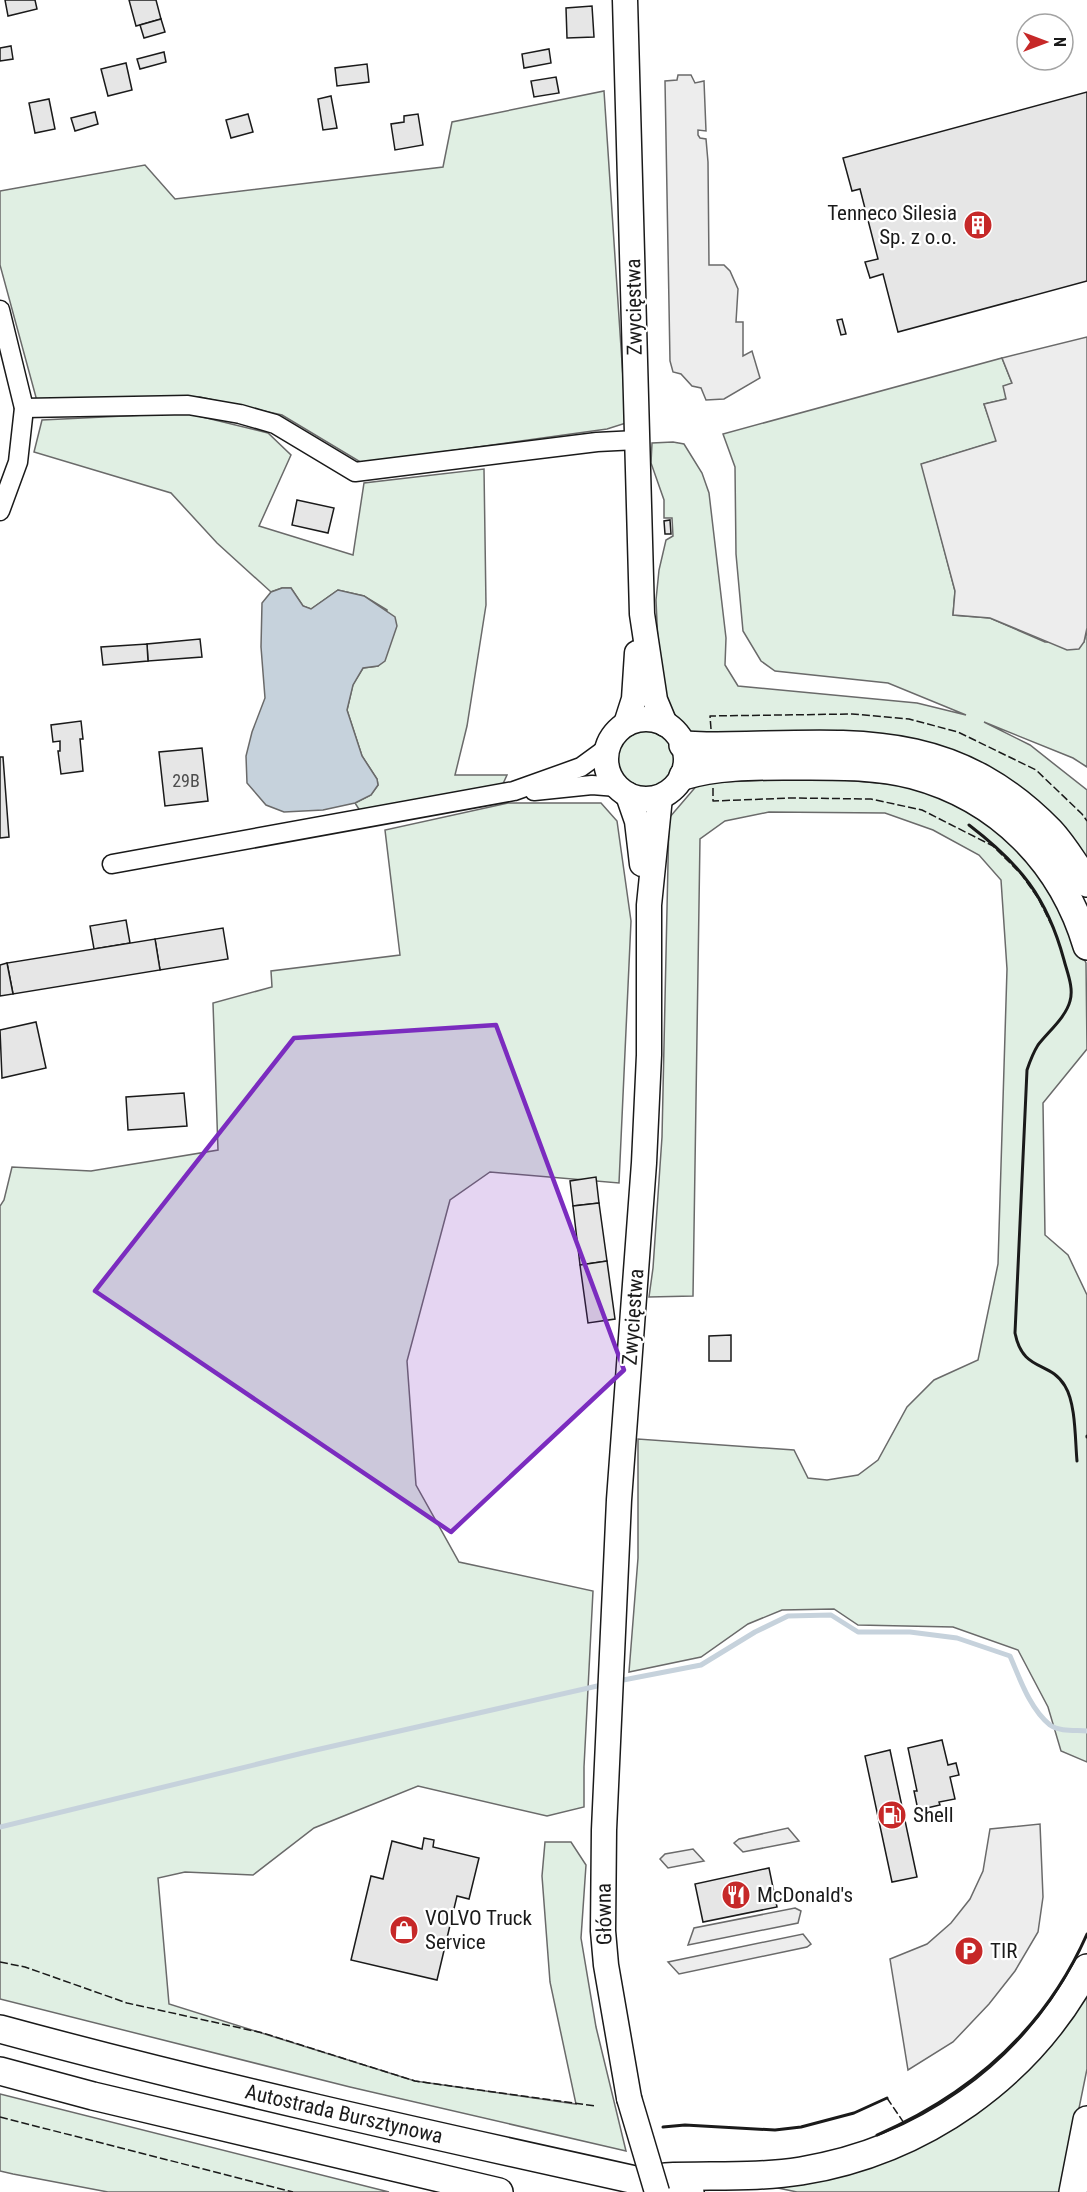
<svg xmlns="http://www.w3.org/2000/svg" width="1087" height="2192" font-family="'Roboto Condensed',sans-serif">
<rect width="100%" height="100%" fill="#fff"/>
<g fill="#e0efe3" stroke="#6a6a6a" stroke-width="1.5">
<polygon points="604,91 626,423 607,429 362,463 282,415 200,397 37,401 0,265 0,191 145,165 175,199 443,167 452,122"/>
<polygon points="1002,358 1012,383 1006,399 984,404 997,441 922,464 955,591 953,615 990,618 1045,642 1084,642 1087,628 1087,767 1073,758 984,722 1030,745 1087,790 1087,862 1050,816 689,733 666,710 658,644 656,600 659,570 666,540 673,536 672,518 664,518 664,500 651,463 652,443 673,442 684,444 702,473 709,493 726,638 725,665 738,686 917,703 966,715 888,683 775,671 761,661 743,631 736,554 735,467 723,434"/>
<polygon points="186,413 268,433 291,455 259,526 353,555 364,483 484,469 486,605 467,726 455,775 507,775 501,788 362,814 355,803 371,795 378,785 377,779 362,756 347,710 353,684 363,668 378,666 387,610 364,596 338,590 311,609 303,606 291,588 282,588 271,592 217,543 171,493 34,452 42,420"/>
<circle cx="645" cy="759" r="29"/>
<polygon points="820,778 901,785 944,797 1015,842 1049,887 1086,963 1087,1049 1043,1103 1045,1235 1068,1255 1087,1295 1087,1762 1061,1751 1048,1707 1018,1650 953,1627 858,1625 834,1609 782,1610 748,1624 701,1657 629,1672 638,1558 638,1439 794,1450 808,1478 827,1480 858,1475 878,1460 907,1407 934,1380 978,1360 998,1264 1007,969 1001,880 979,855 933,830 885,813 769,812 725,821 700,839 693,1296 649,1297 653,1268 662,1137 669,818 699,783"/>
<polygon points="508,803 601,803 617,821 631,921 619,1183 490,1172 450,1200 407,1361 416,1485 459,1562 593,1591 584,1767 584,1807 547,1816 418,1786 314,1828 253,1875 185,1872 158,1878 169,2004 415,2081 576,2104 550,1982 542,1876 545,1842 571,1842 586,1865 581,1938 596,2027 626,2151 350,2087 0,1999 0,1206 4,1200 12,1167 91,1171 218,1150 213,1003 272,987 271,971 400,955 385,830"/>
<polygon points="1087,1989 1087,2069 1062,2192 797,2192 759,2184 879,2160"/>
<polygon points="0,2094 389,2192 108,2192 13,2174 0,2171"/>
</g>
<g fill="#ededed" stroke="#6a6a6a" stroke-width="1.5">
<polygon points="678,75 691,75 695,83 704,81 706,131 698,130 698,135 700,138 706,139 708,162 709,265 724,265 730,271 738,289 736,322 743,322 743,356 752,351 760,378 724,399 706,400 701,388 692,386 681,374 673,372 670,361 665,81 677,80"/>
<polygon points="1087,337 1087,628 1084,642 1079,649 1067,650 990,618 953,615 955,591 921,464 996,441 984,404 1006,399 1003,386 1012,383 1002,358"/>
<polygon points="1040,1824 1043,1897 1038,1932 1015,1971 989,2004 953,2042 908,2070 890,1959 927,1944 951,1923 970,1899 983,1871 990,1829"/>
<polygon points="788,1828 799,1841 743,1852 734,1843 739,1839"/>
<polygon points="693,1849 704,1861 668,1868 660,1859 665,1854"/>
<polygon points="795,1908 801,1911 798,1923 688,1945 694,1928"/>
<polygon points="803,1934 811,1944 807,1947 679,1974 668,1962"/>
</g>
<polygon fill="#c6d2dc" stroke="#6a6a6a" stroke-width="1.5" points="282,588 291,588 303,606 311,609 338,590 364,596 395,617 397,626 385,661 378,666 363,668 353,685 347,710 362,756 377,779 378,785 371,795 355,803 323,810 284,812 266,805 247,783 246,756 252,732 265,698 261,647 262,603 271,592"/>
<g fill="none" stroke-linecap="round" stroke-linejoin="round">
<g stroke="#c6d2dc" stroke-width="5">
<path d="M 618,1681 L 701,1665 L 755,1632 L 788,1616 L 831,1615 L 858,1632 L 910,1632 L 957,1638 L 1010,1656 C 1020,1679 1030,1709 1050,1725 C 1060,1732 1075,1730 1087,1731"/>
<polyline points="0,1827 307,1752 606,1684"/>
</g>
</g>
<g fill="#e6e6e6" stroke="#1a1a1a" stroke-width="1.5">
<polygon points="5,0 35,0 37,9 8,16"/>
<polygon points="129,0 156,0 161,19 136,26"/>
<polygon points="592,6 594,37 567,38 566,8"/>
<polygon points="161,19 165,32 144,38 140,25"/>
<polygon points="11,46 13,59 0,61 0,48"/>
<polygon points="549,49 551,63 524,68 522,54"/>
<polygon points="164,52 166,62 140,69 137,59"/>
<polygon points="126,63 132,90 108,96 101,69"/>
<polygon points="367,64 369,82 337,86 335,68"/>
<polygon points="556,77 559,93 534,97 531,81"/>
<polygon points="1087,92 1087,281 898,332 883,274 870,278 865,262 878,259 860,189 852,191 843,158"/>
<polygon points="331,96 337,128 323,130 318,99"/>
<polygon points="49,99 55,129 35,133 29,103"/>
<polygon points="95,112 98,124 75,131 71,118"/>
<polygon points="248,114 253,132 231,138 226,120"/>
<polygon points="418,114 423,145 395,150 391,124 404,122 404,116"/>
<polygon points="842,319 846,334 841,335 837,320"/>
<polygon points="297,500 334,508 328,533 292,525"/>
<polygon points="670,520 671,534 665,534 664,521"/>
<polygon points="200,639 202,657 148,661 147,644"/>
<polygon points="147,644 148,661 103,665 101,647"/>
<polygon points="81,721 83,739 80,739 83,771 61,774 58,751 60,751 60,741 53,742 51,725"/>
<polygon points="202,748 208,801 165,806 159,752"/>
<polygon points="0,757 3,757 9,837 0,838"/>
<polygon points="126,920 130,943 94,949 90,926"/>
<polygon points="223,928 228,959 160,970 155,939"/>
<polygon points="155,939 160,970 13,994 7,963"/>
<polygon points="7,963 13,994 0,996 0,965"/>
<polygon points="36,1022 46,1068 2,1078 0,1030"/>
<polygon points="184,1093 187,1126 128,1130 126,1097"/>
<polygon points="596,1177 599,1203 573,1206 570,1181"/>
<polygon points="599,1203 607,1261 580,1265 573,1206"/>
<polygon points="607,1261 615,1319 588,1323 580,1265"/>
<polygon points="731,1335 731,1361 709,1361 709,1336"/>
<polygon points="942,1740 948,1765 956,1763 959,1775 950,1777 955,1799 939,1802 940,1805 918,1810 914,1791 917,1791 908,1748"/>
<polygon points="890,1750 917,1877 892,1882 865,1756"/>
<polygon points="424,1838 434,1840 433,1847 479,1858 469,1899 457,1896 437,1980 351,1960 371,1876 383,1879 392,1841 422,1849"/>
<polygon points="769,1868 777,1907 703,1922 695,1884"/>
</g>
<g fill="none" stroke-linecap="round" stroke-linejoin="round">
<g stroke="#1a1a1a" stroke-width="21">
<g id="minor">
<polyline points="0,310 24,408 18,462 0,511"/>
<polyline points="24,408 188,405 240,414 275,424 355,472 597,442 637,440"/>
<polyline points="534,791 592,785 617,787"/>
<polyline points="112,864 514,791 581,767 607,748"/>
</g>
</g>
<g stroke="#1a1a1a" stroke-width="27">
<g id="major">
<polyline points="625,0 642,614 655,700 665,724"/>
<circle cx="646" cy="759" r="40"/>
<polyline points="626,724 634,699 637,653"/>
<polyline points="628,795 637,821 642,864"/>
<polyline points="629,2098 606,1965 603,1931 604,1830 619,1500 644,1163 649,1055 649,905 660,797"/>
</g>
</g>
<g stroke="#1a1a1a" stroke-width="30">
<g id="highway">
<path d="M 683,745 L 706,746 C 842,746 945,724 1050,831 C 1064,846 1076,866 1087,883"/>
<path d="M 683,776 C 719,765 758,766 796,766 C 835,766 875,765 913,775 C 999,798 1062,862 1087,946"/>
<path d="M 0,2029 C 228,2091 459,2141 690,2192"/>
<polyline points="0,2071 93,2096 499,2192"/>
<path d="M 665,2177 C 710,2175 757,2178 801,2171 C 923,2151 1029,2077 1087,1968"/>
<polyline points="1073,2192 1087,2120"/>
</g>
</g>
<use href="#minor" stroke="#fff" stroke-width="18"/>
<use href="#major" stroke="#fff" stroke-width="24"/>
<use href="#highway" stroke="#fff" stroke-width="27"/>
<g stroke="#1a1a1a" stroke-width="27" stroke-linecap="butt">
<polyline id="major-bridge" points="629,2098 657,2192"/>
</g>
<use href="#major-bridge" stroke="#fff" stroke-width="24"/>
<g stroke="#1a1a1a" stroke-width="1.5" stroke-dasharray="8 3" stroke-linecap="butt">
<polyline points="711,729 710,716 852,714 909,719 958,732 1036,770 1082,814 1087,821"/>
<polyline points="713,788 713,801 791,798 871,799 922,810 993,846 1021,874 1038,898 1051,924"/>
<polyline points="0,1962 25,1967 127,2003 263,2033 415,2081 595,2106"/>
<polyline points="887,2098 904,2123"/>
<polyline points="0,2117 293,2192"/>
</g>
<g stroke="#1a1a1a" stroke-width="3">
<path d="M 969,825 C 1020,864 1047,897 1064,960 C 1067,972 1074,988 1070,1001 C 1066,1017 1048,1032 1038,1045 C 1033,1053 1030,1061 1027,1070 L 1015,1333 C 1023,1373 1050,1360 1065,1386 C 1076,1404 1075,1440 1077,1461"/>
<polyline points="1087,1436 1087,1437"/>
<polyline points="663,2127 685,2125 775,2130 801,2127 854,2113 887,2098"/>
<path d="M 877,2135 C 971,2094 1045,2029 1087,1934"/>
</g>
</g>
<path fill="#7b2cbf" fill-opacity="0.2" stroke="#7b2cbf" stroke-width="4.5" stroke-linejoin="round" d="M 496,1025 L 624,1370 L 451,1532 L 95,1291 L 294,1038 Z"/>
<defs>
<g id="building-disc" transform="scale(1.5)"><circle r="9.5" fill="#c62828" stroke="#fff"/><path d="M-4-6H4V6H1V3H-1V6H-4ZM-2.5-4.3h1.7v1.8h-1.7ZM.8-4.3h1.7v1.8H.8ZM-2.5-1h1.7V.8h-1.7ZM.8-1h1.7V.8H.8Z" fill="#fff"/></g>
<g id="fuel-disc" transform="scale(1.5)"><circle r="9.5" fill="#c62828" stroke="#fff"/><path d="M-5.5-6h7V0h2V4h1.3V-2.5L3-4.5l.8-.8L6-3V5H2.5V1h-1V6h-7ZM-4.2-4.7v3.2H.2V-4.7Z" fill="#fff"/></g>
<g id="restaurant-disc" transform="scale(1.5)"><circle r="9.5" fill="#c62828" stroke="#fff"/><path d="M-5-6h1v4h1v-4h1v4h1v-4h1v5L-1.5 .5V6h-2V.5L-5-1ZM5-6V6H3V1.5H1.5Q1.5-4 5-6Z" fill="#fff"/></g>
<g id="shop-disc" transform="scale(1.5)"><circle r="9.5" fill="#c62828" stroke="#fff"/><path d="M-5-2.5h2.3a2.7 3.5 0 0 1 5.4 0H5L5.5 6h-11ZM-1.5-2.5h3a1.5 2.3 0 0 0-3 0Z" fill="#fff"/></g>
<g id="parking-disc" transform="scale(1.5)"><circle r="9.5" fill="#c62828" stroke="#fff"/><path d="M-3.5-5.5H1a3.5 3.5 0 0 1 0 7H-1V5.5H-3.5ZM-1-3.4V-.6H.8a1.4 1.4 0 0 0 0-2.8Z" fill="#fff"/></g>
</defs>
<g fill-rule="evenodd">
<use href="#building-disc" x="978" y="225"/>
<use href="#fuel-disc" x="892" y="1815"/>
<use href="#restaurant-disc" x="736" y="1895"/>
<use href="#shop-disc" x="404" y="1930"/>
<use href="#parking-disc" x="969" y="1951"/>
</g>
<g text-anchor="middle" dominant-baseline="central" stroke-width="4.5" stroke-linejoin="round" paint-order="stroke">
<g font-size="18" fill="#4d4d4d">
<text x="186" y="780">29B</text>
</g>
<g font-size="21" fill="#1a1a1a" stroke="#fff" text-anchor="start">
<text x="957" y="213" text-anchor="end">Tenneco Silesia<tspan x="957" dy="24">Sp. z o.o.</tspan></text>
<text x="913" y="1815">Shell</text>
<text x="757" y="1895">McDonald's</text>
<text x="425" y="1918">VOLVO Truck<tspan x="425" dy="24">Service</tspan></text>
<text x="990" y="1951">TIR</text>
</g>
<g font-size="21" fill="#1a1a1a" stroke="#fff">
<text transform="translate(634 307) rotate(-91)">Zwycięstwa</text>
<text transform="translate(633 1317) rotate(-86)">Zwycięstwa</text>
<text transform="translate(604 1914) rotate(-91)">Główna</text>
<text transform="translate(344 2114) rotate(13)">Autostrada Bursztynowa</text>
</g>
</g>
<g transform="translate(1045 42) rotate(90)"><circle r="28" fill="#ffffff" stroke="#a3a3a3" stroke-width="1.5"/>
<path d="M0-4.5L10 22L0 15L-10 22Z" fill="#c62828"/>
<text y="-9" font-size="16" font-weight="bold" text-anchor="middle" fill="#1a1a1a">N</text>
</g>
</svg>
